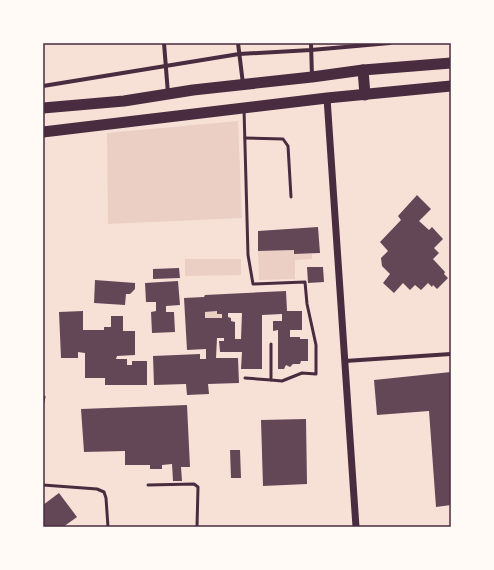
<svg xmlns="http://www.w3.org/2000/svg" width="494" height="570" font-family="Montserrat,sans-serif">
<rect width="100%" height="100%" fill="#f7e1d7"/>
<g fill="#ebcfc5">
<polygon points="238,121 242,218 108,224 107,133"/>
<polygon points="294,250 295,254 312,254 312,259 295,260 295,279 259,280 258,251"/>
<polygon points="185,259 241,259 241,275 185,276"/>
<polygon points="217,311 217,314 222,314 222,318 205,318 205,312"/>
</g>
<g fill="#644757" fill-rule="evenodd">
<polygon points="417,195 431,209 419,221 429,230 432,227 443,239 434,248 439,253 433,259 445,272 444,274 448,278 437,289 433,285 432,287 428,283 421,290 415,285 410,290 403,283 394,293 383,283 390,274 382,266 381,258 388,251 380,242 401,220 398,216"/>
<polygon points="318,227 320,253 294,254 294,250 258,251 258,231"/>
<polygon points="307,267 323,267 324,282 308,283"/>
<polygon points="179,268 180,278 153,279 153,269"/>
<polygon points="95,280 135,283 135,289 130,294 126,294 125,305 94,303"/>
<polygon points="178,281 180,305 166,306 166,312 174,312 175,332 152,333 151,312 156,311 156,302 146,302 145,283"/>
<path d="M 286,291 L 287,311 L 302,311 L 302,330 L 290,330 L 290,337 L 300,337 L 300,339 L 308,339 L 308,361 L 301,361 L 300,364 L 293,364 L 290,367 L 286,365 L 284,369 L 278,369 L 278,330 L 273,331 L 273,321 L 282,321 L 282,314 L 262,315 L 262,369 L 241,369 L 242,352 L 220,352 L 219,341 L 224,341 L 224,338 L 217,338 L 216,358 L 238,358 L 239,383 L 208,384 L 209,394 L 187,395 L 186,384 L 154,385 L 153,356 L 200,354 L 200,359 L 206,359 L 206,349 L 187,350 L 184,298 L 204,297 L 205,295 ZM 217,311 L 217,314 L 222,314 L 222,318 L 205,318 L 205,312 ZM 228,313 L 242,313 L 241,339 L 235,339 L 235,322 L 231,321 L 231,318 L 228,317 Z"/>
<polygon points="83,311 83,330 104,330 104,327 111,327 111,316 123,316 123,331 135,331 135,355 117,356 116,359 127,359 127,365 132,365 132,361 147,361 147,385 105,385 105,378 85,378 85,353 78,352 78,358 61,358 59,312"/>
<polygon points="451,372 451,505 436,507 429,411 377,415 374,380"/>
<polygon points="187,405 190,467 181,467 182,481 173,481 172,464 162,465 162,469 150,469 150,465 125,465 125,451 84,452 81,409"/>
<polygon points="306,419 307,484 263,486 261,420"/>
<polygon points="230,450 240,450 241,478 231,478"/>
<polygon points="59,493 77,517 63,527 43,527 43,505"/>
</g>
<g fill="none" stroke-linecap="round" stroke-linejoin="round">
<g stroke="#4a2c40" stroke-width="3">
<polyline points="244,109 248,255 253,284 305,282 307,304 316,345 316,374 302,373 282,381 271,380 271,344"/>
<polyline points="245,138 283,139 288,146 291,197"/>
<polyline points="245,378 271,380"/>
<polyline points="43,402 44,397"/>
<polyline points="43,485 97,489 104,492 106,498 108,527"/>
<polyline points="148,485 194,484 198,487 197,527"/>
</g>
<g stroke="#4a2c40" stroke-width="4">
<polyline points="164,43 168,94"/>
<polyline points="238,43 243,84"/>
<polyline points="311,43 312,77"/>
<polyline points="43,86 239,54 311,50 390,43"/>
<polyline points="345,361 451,354"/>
</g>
<polyline stroke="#4a2c40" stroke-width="7" points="327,98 356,527"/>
<g stroke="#4a2c40" stroke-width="11">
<polyline points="363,70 365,95"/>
<polyline points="43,108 124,101 193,90 312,77 363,70 451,63"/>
<polyline points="43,132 327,98 451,86"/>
</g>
</g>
<rect width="494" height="570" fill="none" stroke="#fffaf5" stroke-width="88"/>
<rect x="44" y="44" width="406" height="482" fill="none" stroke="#4a2c40" stroke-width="1.5"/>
</svg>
